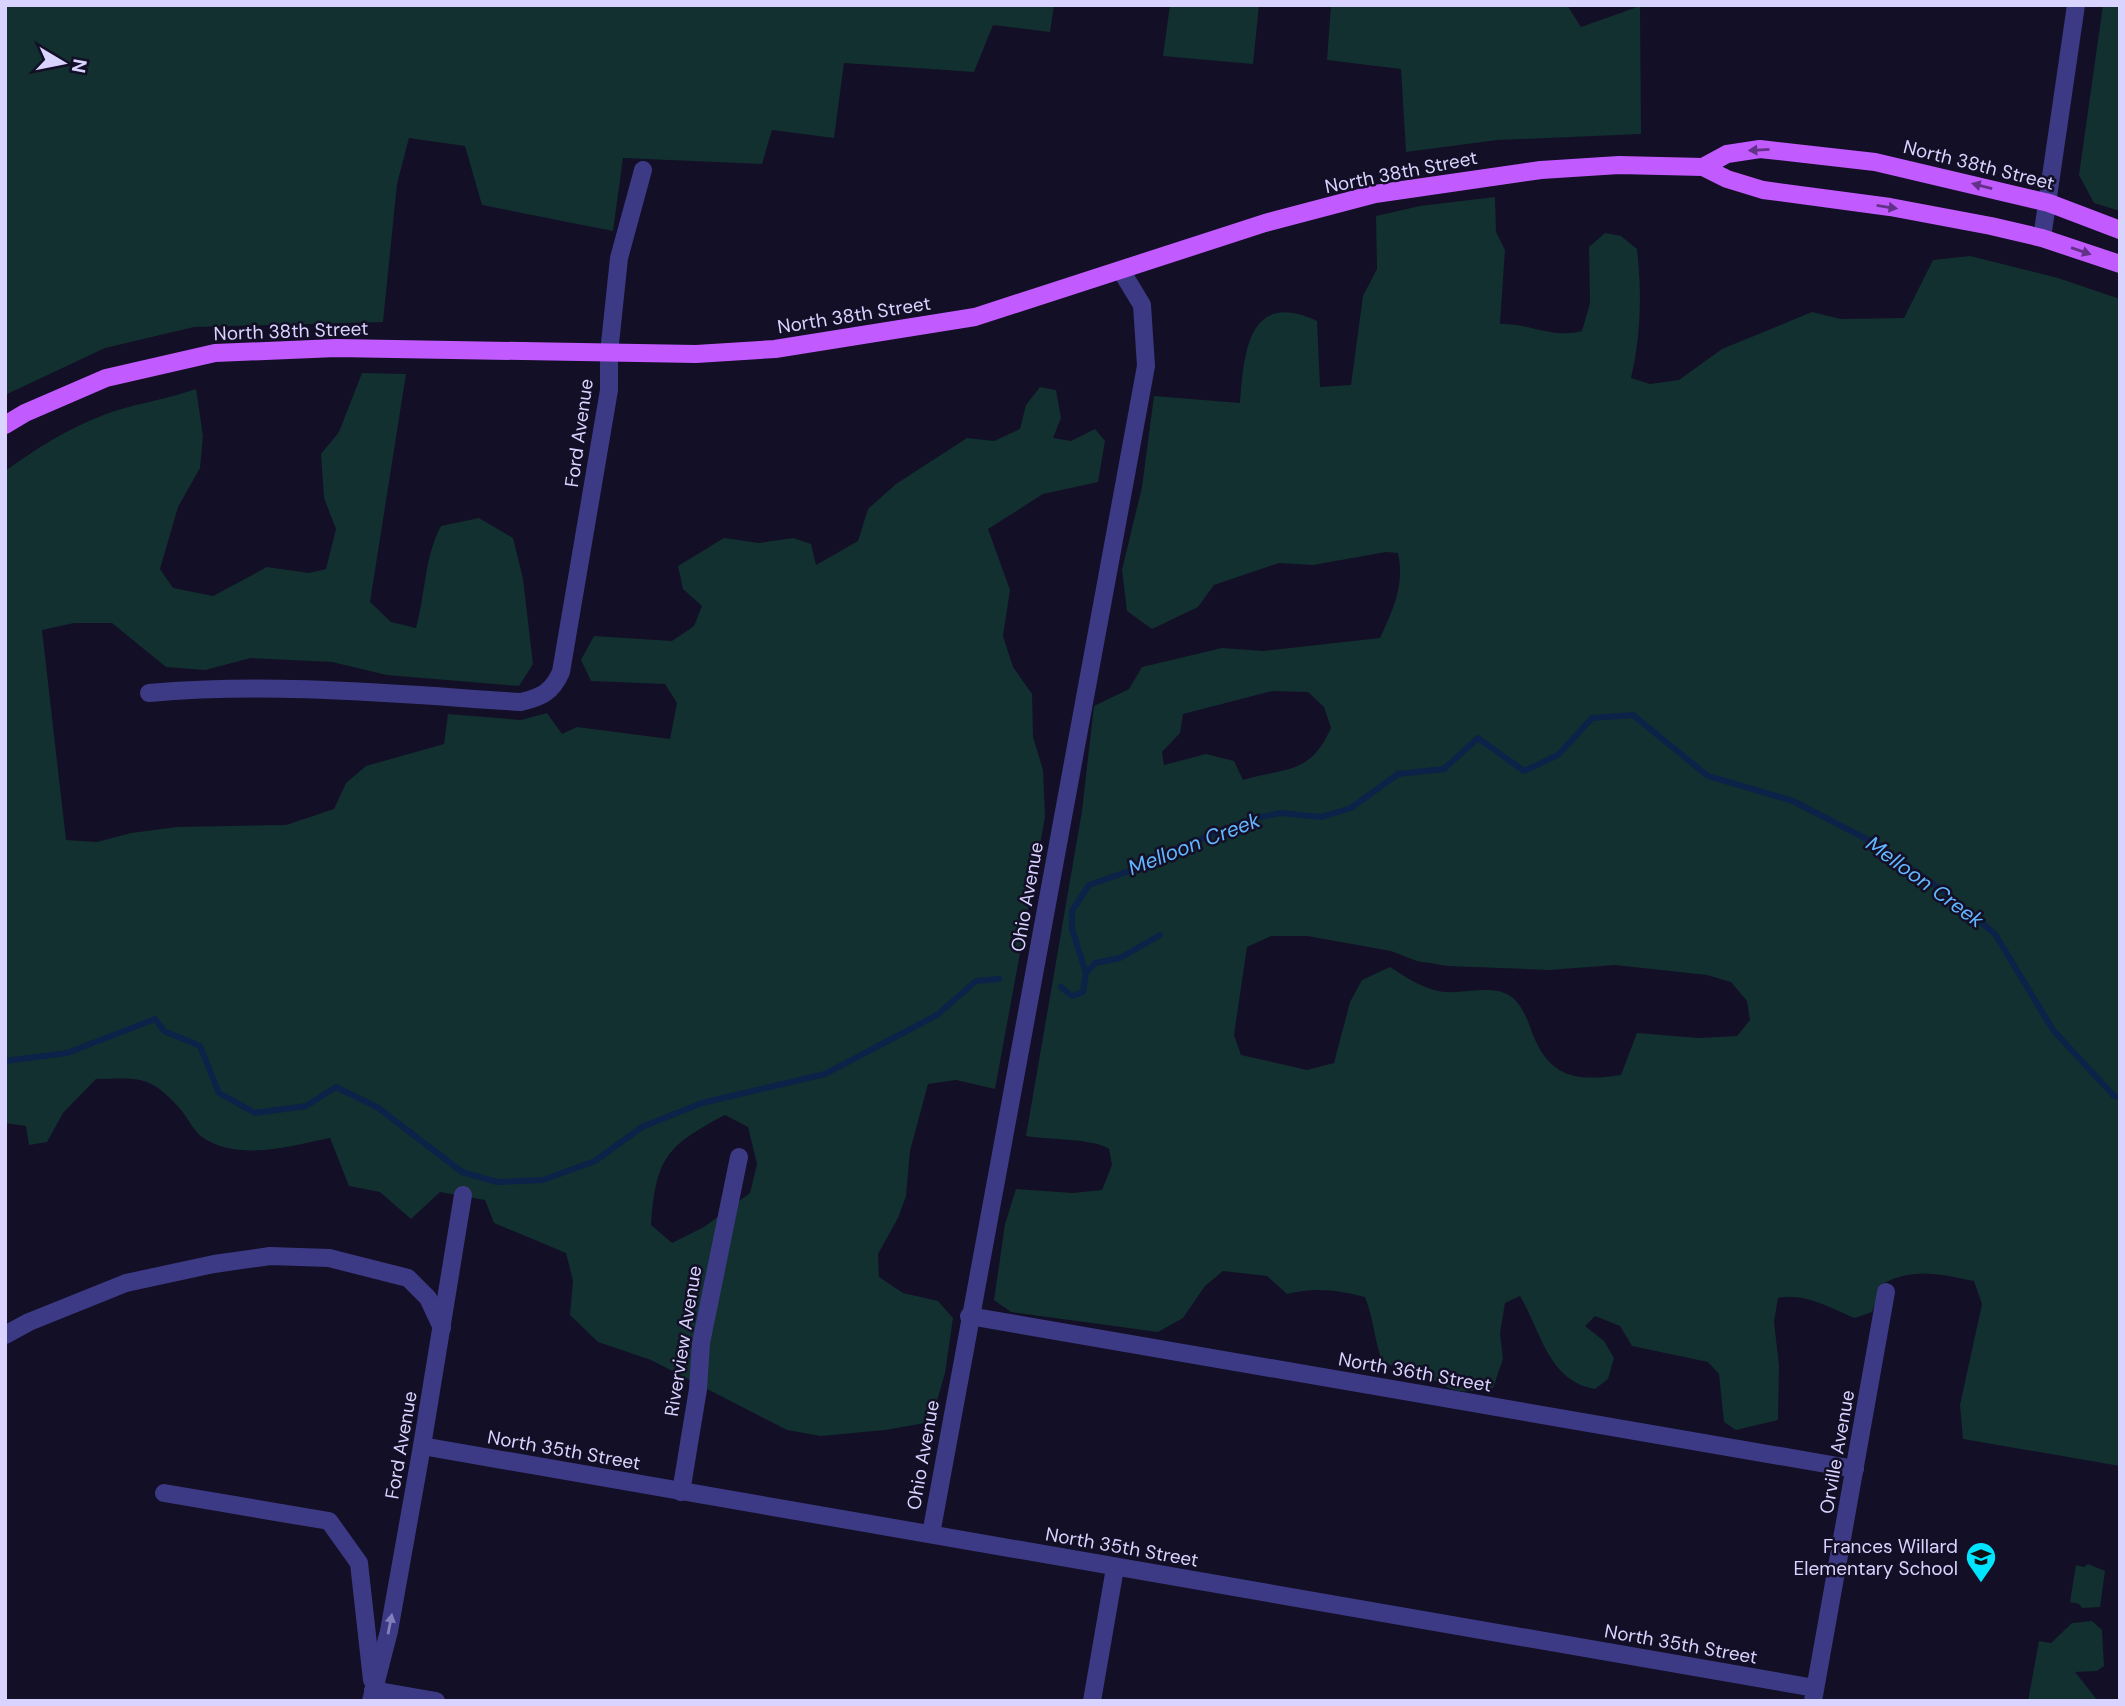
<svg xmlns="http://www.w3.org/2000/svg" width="2125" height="1706" font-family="'DM Sans',sans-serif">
<rect width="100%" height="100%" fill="#130f26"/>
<g fill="#12302f" fill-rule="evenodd">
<polygon points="5,5 1054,5 1050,32 993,25 974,72 844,63 834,138 772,130 762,164 623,158 613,231 482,205 465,146 409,138 397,184 383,322 194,327 105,348 5,395"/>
<polygon points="1170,5 1259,5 1253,64 1163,56"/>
<polygon points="1331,5 1567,5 1581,27 1640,6 1641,134 1497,140 1406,152 1401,69 1327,60"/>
<polygon points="2103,5 2120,5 2120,211 2094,203 2079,175"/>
<path d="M 1495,197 L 1496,232 L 1505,250 L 1500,324 C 1528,323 1555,339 1582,331 L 1590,303 L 1589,247 L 1605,233 L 1621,236 L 1637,249 C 1642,293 1641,335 1631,378 L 1650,384 L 1679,380 L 1722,349 L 1812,312 L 1841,319 L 1904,318 L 1933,260 L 1970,256 L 2058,278 L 2120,299 L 2120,1466 L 1963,1439 L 1960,1405 L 1982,1304 L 1974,1281 C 1939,1274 1915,1267 1882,1284 L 1872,1312 L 1855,1318 C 1832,1309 1805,1292 1778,1298 L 1774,1322 L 1779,1365 L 1778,1420 L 1736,1430 L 1724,1422 L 1719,1374 L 1708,1362 L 1632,1346 L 1620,1326 L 1595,1316 L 1585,1326 L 1604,1341 L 1614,1358 L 1608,1379 L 1595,1389 C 1548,1381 1541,1331 1520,1296 L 1505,1303 L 1500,1333 L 1503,1359 L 1493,1388 C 1453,1395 1455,1391 1421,1373 C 1410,1368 1395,1367 1383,1363 C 1374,1341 1374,1319 1365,1297 C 1337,1290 1315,1287 1287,1294 L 1267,1276 L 1223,1271 L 1205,1286 L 1183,1318 L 1158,1332 L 1011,1312 L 994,1300 L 1005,1224 L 1016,1189 L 1073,1193 L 1102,1190 L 1112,1165 L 1109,1149 C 1093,1138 1049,1140 1026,1136 L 1082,811 L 1094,706 L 1129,689 L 1142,667 L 1222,648 L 1264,651 L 1380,638 C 1393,610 1405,585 1398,553 L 1386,552 L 1313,565 L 1279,563 L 1214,585 L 1198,607 L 1152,629 L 1127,611 L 1122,570 L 1142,487 L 1154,396 L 1240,403 C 1244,352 1248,289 1317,321 L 1320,387 L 1351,385 L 1363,296 L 1377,269 L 1376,216 L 1420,206 ZM 1272,691 L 1308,692 L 1324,707 L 1331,728 C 1310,775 1287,767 1243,780 L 1234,761 L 1206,754 L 1164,765 L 1162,752 L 1180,733 L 1183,714 ZM 1271,936 L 1307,936 L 1391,951 L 1417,961 L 1448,966 L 1549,970 L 1615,965 L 1707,975 L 1731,982 L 1747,1001 L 1750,1020 L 1737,1036 L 1699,1038 L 1637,1033 L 1621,1075 C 1580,1081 1551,1080 1533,1035 C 1529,1023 1523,1007 1513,998 C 1493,982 1461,996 1438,991 C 1420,987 1406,977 1390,967 L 1362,980 L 1350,1002 L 1334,1063 L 1307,1070 L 1241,1055 L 1234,1035 L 1247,947 Z"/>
<path d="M 362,373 L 406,374 L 370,602 L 391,622 L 416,628 C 426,592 424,558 441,526 L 479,518 L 513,538 L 523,579 L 533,664 L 519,686 L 387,675 L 332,662 L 251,658 L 205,670 L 166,667 L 112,623 L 74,623 L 42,630 L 66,840 L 97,842 L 131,833 L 177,827 L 286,825 L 334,809 L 346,783 L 366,766 L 444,744 L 448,714 L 521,720 L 547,713 L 562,734 L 577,727 L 670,739 L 677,703 L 665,684 L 591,681 L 581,660 L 594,636 L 672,641 L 694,626 L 702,606 L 683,589 L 678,566 L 724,538 L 759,543 L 793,538 L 811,544 L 816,565 L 858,541 L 868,509 L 896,484 L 967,438 L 994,441 L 1020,429 L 1026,405 L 1040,387 L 1056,390 L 1061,418 L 1053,438 L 1071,441 L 1095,429 L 1105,441 L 1098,482 L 1043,494 L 988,529 L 1010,590 L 1003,636 L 1013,667 L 1032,694 L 1033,737 L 1043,770 L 1045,817 L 995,1089 L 956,1080 L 928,1084 L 910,1151 L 906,1196 L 898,1218 L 878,1254 L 879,1277 L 903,1293 L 938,1301 L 953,1318 L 945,1373 L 931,1422 L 885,1430 L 821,1436 L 787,1430 L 651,1360 L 598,1342 L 570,1315 L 573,1281 L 566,1253 L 494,1223 L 485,1200 L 440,1192 L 411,1219 L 380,1192 L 349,1186 L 330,1138 C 291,1146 238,1162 202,1137 C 194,1131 188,1119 182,1111 C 151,1075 140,1078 96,1079 L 63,1113 L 47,1142 L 29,1145 L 26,1126 L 5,1123 L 5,471 C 34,450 67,429 101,416 C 131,404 165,400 196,389 L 203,436 L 200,468 L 178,507 L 160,569 L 173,588 L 213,596 L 267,567 L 309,573 L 326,569 L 336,529 L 324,498 L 321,454 L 339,432 ZM 725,1115 L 748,1127 L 757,1164 L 750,1193 L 704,1227 L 672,1243 L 651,1225 C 656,1158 666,1146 725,1115 Z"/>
<polygon points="2088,1564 2105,1571 2100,1607 2082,1608 2079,1604 2070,1602 2076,1565 2084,1567"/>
<polygon points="2092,1621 2102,1630 2104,1666 2097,1671 2075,1672 2098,1701 2028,1701 2039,1641 2051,1643 2072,1623"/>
</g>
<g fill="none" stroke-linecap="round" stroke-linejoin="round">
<g stroke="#0c2248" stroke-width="6">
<polyline points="1086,973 1095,963 1120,958 1160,935"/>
<polyline points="1061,987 1072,996 1083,992 1086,973 1072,929 1072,911 1089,885 1135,869 1173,850 1251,819 1281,813 1321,817 1351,808 1398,774 1444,769 1478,738 1524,771 1558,755 1592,718 1633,715 1708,776 1793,801 1878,845 1946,893 1995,934 2053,1030 2114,1096 2120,1097"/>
<polyline points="5,1061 67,1053 155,1019 164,1031 200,1046 219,1093 255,1113 306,1106 336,1087 377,1107 462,1172 497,1182 543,1180 595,1161 642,1127 702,1103 825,1074 937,1015 976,981 999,979"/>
</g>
<g stroke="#3d3a85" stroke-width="18">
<polyline points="2042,238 2076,5"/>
<path d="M 149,693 C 273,682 396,694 521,702 C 542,697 552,692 561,672 L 609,390 L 609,353 L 619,258 L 643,170"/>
<polyline points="969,1316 1855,1469"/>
<polyline points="5,1335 29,1322 126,1283 214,1264 270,1256 329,1258 408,1278 428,1298 442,1328"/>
<polyline points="422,1446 1815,1688"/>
<polyline points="681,1492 698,1389 701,1343 739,1157"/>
<polyline points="164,1493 329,1521 359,1563 372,1680"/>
<polyline points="931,1534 1146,366 1142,305 1122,272"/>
<polyline points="373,1690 436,1701"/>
<polyline points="371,1701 389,1631 422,1446 463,1195"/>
<polyline points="1092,1701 1115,1568"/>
<polyline points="1813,1701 1886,1292"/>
</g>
<g stroke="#c25bff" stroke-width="18">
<polyline points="1703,167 1727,154 1760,149 1875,162 2049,203 2120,230"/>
<polyline points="5,425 25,413 106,378 215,353 336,348 696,354 775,349 975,317 1265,223 1375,194 1541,170 1619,165 1703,167 1727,179 1763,190 1890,207 1991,226 2042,238 2120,264"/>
</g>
</g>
<defs><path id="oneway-solid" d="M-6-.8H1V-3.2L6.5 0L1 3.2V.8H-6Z" transform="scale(1.75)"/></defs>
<g fill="#623188">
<use href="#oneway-solid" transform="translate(1759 150) rotate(177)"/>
<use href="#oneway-solid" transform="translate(1982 186) rotate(-166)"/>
<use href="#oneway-solid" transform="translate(1887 207) rotate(9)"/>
<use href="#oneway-solid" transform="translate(2081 251) rotate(19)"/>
</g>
<use fill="#837fbc" href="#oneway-solid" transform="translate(390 1624) rotate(-79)"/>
<defs>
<g id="school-pin" transform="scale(1.575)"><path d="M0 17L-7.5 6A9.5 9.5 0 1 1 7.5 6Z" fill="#00e5ff" stroke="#130f26"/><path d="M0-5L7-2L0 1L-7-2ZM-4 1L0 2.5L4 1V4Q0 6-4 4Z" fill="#111"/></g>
</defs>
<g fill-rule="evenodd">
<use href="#school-pin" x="1981" y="1557"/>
</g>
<g text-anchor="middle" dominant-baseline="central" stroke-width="5" stroke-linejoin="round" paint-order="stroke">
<g font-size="19" fill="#d9d4ff" stroke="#130f26">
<text transform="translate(1979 165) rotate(14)">North 38th Street</text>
<text transform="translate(1401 172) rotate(-11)">North 38th Street</text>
<text transform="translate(854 315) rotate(-9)">North 38th Street</text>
<text transform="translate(291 331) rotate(-2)">North 38th Street</text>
<text transform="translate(579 433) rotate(-82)">Ford Avenue</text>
<text transform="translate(1027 897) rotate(-80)">Ohio Avenue</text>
<text transform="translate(683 1341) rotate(-81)">Riverview Avenue</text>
<text transform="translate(1415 1372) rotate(10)">North 36th Street</text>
<text transform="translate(401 1445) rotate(-80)">Ford Avenue</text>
<text transform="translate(564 1450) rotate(10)">North 35th Street</text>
<text transform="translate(1837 1452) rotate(-80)">Orville Avenue</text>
<text transform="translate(923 1455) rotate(-80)">Ohio Avenue</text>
<text transform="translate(1122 1547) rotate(10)">North 35th Street</text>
<text transform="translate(1681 1644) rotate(10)">North 35th Street</text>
</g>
<g font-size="19" fill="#d9d4ff" stroke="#130f26" text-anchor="end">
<text x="1958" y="1546">Frances Willard<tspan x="1958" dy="22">Elementary School</tspan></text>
</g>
<g font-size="21" font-style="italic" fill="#62b6ff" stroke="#130f26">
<text transform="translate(1194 844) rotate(-21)">Melloon Creek</text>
<text transform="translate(1925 882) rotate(36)">Melloon Creek</text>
</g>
</g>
<rect width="2125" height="1706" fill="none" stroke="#d9d4ff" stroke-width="14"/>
<g transform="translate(63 63) rotate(100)" stroke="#130f26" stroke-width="5" paint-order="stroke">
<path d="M0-5L12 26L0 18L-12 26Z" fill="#d9d4ff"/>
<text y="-10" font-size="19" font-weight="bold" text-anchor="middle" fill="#d9d4ff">N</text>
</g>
</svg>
